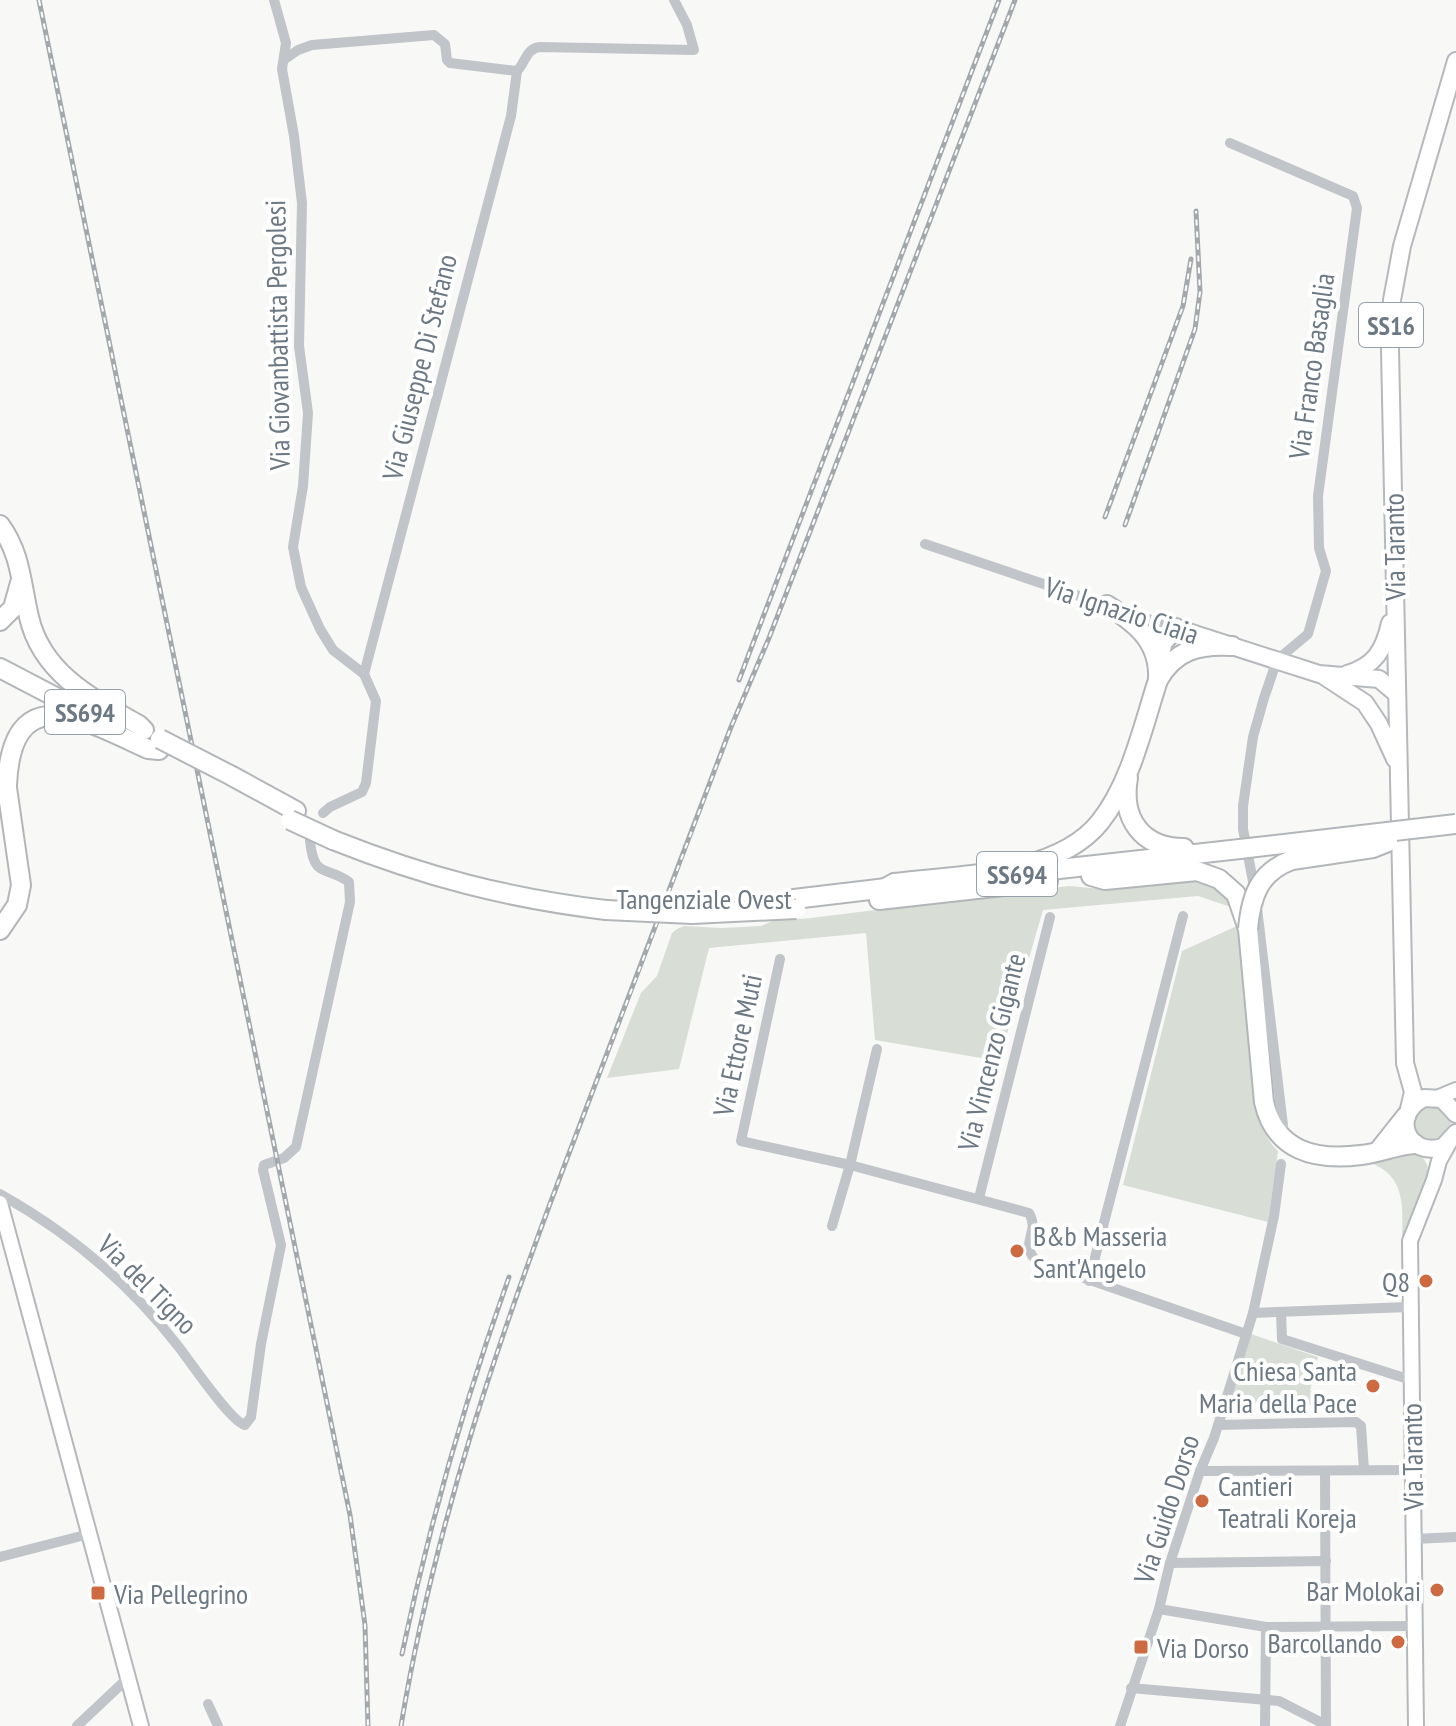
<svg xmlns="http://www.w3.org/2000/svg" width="1456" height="1726" font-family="'PT Sans Narrow',sans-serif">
<rect width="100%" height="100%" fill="#f8f8f7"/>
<g fill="#d8ddd6">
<polygon points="1190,879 1219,885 1237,909 1198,896 1043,910 999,1061 875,1040 866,933 709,948 679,1069 607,1078 641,993 657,976 672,933 677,929 684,926 722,928 761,926 780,918 803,919 1069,886 1102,889"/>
<path d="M 1239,925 L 1254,1100 C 1258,1120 1263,1136 1278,1151 L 1268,1222 L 1123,1185 L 1182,951 Z"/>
<circle cx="1432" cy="1124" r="19"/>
<path d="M 1409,1149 C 1416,1153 1424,1156 1427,1165 C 1433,1181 1408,1226 1402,1243 C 1403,1208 1407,1174 1367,1162 Z"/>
<polygon points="1251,1334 1318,1357 1310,1391 1322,1394 1319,1405 1229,1404"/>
</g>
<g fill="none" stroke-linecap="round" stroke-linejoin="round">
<g stroke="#b4b8bc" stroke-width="18">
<g id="secondary">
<polyline points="1437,1098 1456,1090"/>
<polyline points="0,1203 141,1726"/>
<polyline points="1416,1726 1410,1241 1434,1180 1439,1161 1449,1143"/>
</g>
</g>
<g stroke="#b5b8bc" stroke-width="20">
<g id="primary">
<polyline points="1176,628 1319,674 1379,679 1397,694"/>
<path d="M 1347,674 C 1375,666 1384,650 1390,623"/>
<polyline points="1324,676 1365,703 1379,724 1395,759"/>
<polyline points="1409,1109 1413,1092 1405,1063 1390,350 1392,300 1402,246 1456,61"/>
<path d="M 1456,1114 L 1442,1099 L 1424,1098 C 1390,1115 1407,1158 1443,1147 L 1456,1133"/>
</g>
</g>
<g stroke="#b3b6b9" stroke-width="22">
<g id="highway">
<path d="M 0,525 C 21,554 21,583 29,617 C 42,674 93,699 139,725 L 144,730"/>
<path d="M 1107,605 C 1137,624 1160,642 1158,680"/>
<polyline points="0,621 13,608 20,583"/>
<polyline points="1158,660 1163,642 1176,628"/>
<polyline points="0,668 86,713"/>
<polyline points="232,776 296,811"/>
<path d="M 1128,778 C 1121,818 1141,848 1184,848"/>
<path d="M 7,785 C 12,676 86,721 148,749 L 159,750"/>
<path d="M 333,840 C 426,877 507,898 606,910"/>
<polyline points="1032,872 1240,849"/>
<path d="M 1091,876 L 1105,880 L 1197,871 L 1219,879 L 1236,894 L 1248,929 L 1264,1102 C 1275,1151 1315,1161 1361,1155 C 1380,1153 1396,1145 1415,1144"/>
<path d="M 885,888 L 894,883 C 958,875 1057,876 1100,822 C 1131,783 1143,726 1158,680 C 1175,650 1199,644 1232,646"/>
<polyline points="794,899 895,887"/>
<polyline points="879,900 1048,881"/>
<polyline points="0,930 17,905 21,885 5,774"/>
<polyline points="1379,1150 1406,1116"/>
</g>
</g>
<g stroke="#c1c4c8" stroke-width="10">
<polyline points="274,0 286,43 282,69 294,136 302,203 299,346 308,413 303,486 293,547 301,587 320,629 333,650 364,674 376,701 366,783 362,792 330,807 323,813"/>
<path d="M 285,59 L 298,50 L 312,45 L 434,35 L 445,44 L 447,60 L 450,63 L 517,71 C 526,62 526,48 540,47 L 694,50 L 687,25 L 674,0"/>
<polyline points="1230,143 1353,196 1357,208 1318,496 1319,548 1326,571 1308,634 1277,660 1264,698 1253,737 1243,806 1243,829 1255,892"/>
<polyline points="925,544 1109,606"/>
<polyline points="1124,611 1176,628"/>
<polyline points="364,674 511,116 517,71"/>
<polyline points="1257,908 1283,1125"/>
<path d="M 780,959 L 741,1141 L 850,1165 L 1029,1213 C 1041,1233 1017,1244 1038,1262 L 1246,1334"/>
<path d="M 0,1194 C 68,1232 130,1284 178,1346 C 190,1361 230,1421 245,1425 L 251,1417 L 261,1344 L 281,1245 L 263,1170 L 264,1165 L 284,1158 L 296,1147 L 350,902 L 349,882 C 327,865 314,880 310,841"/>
<polyline points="979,1198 1050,917"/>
<polyline points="832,1226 850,1165 877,1049"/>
<polyline points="1089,1281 1183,916"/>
<polyline points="1281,1312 1282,1339 1411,1380"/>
<polyline points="1253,1313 1409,1307"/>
<polyline points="1218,1425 1356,1422 1361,1426 1364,1470"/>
<polyline points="1200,1471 1412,1470"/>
<polyline points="1325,1471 1326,1726"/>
<polyline points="1414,1539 1456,1537"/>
<polyline points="0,1557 89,1534"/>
<polyline points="1170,1563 1326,1561"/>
<polyline points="1159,1609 1266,1627 1414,1626"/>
<polyline points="1131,1688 1279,1701 1326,1725"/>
<polyline points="208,1704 218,1726"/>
<polyline points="77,1726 128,1678"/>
<polyline points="1120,1726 1159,1609 1170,1563 1200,1471 1214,1438 1253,1313 1274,1216 1281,1164"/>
<polyline points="1265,1726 1266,1627"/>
</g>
<use href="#secondary" stroke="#fff" stroke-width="14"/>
<use href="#primary" stroke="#fff" stroke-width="16"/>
<use href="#highway" stroke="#fff" stroke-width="18"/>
<g stroke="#a3a8ad" stroke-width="5">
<g id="rail">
<polyline points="39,0 350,1515 365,1625 368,1726"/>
<polyline points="1105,517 1183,306 1191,259"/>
<polyline points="1125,525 1195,329 1200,292 1196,211"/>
<polyline points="739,680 999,0"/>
<path d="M 402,1654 C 429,1525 465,1400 509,1277"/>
<path d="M 401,1726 C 435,1521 502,1328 576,1135 C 628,999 680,863 731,727 L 769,638 L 1015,0"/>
</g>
</g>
<use href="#rail" stroke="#fff" stroke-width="2" stroke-dasharray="6" stroke-linecap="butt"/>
<g stroke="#b3b6b9" stroke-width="22" stroke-linecap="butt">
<g id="highway-bridge">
<polyline points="160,739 232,776"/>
<polyline points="290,820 333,840"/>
<polyline points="1240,849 1456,824"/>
<polyline points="606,910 692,914 796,909"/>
<path d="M 1248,929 C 1251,896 1259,872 1292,860 L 1373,848 L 1388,842"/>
</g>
</g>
<use href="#highway-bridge" stroke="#fff" stroke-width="18"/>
</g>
<g fill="#ce6a41" stroke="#fff" stroke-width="3">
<circle cx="1017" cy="1251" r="8"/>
<circle cx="1426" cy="1281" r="8"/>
<circle cx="1373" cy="1386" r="8"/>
<circle cx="1202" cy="1501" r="8"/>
<circle cx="1437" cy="1590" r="8"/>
<rect x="90" y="1585" width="16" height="16" rx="4"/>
<circle cx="1398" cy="1642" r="8"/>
<rect x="1133" y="1639" width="16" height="16" rx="4"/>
</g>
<g text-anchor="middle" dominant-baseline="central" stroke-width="8" stroke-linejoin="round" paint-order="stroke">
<g fill="#fff" stroke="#98a0a9" stroke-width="2">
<rect x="1359" y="303" width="64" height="44" rx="6"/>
<rect x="45" y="690" width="80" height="44" rx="6"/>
<rect x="977" y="852" width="80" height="44" rx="6"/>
</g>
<g font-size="26" font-weight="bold" fill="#6c7884">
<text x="1391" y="325">SS16</text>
<text x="85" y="712">SS694</text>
<text x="1017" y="874">SS694</text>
</g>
<g font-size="28" fill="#6c7884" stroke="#fff">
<text transform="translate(277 335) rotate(-91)">Via Giovanbattista Pergolesi</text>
<text transform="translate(1311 366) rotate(-82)">Via Franco Basaglia</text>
<text transform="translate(419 367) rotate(-76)">Via Giuseppe Di Stefano</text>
<text transform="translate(1394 547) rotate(-91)">Via Taranto</text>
<text transform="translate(1122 610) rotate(18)">Via Ignazio Ciaia</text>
<text x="704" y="898">Tangenziale Ovest</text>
<text transform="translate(737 1045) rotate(-78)">Via Ettore Muti</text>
<text transform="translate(991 1052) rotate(-76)">Via Vincenzo Gigante</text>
<text transform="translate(148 1284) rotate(45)">Via del Tigno</text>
<text transform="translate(1412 1457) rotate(-91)">Via Taranto</text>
<text transform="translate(1166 1509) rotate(-72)">Via Guido Dorso</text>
</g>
<g font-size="28" fill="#6c7884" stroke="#fff" text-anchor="start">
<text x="1033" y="1235">B&amp;b Masseria<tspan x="1033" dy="32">Sant'Angelo</tspan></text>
<text x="1410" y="1281" text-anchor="end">Q8</text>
<text x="1357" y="1370" text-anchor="end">Chiesa Santa<tspan x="1357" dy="32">Maria della Pace</tspan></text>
<text x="1218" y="1485">Cantieri<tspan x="1218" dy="32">Teatrali Koreja</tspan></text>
<text x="1421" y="1590" text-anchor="end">Bar Molokai</text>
<text x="114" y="1593">Via Pellegrino</text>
<text x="1382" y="1642" text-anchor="end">Barcollando</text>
<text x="1157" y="1647">Via Dorso</text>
</g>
</g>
</svg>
